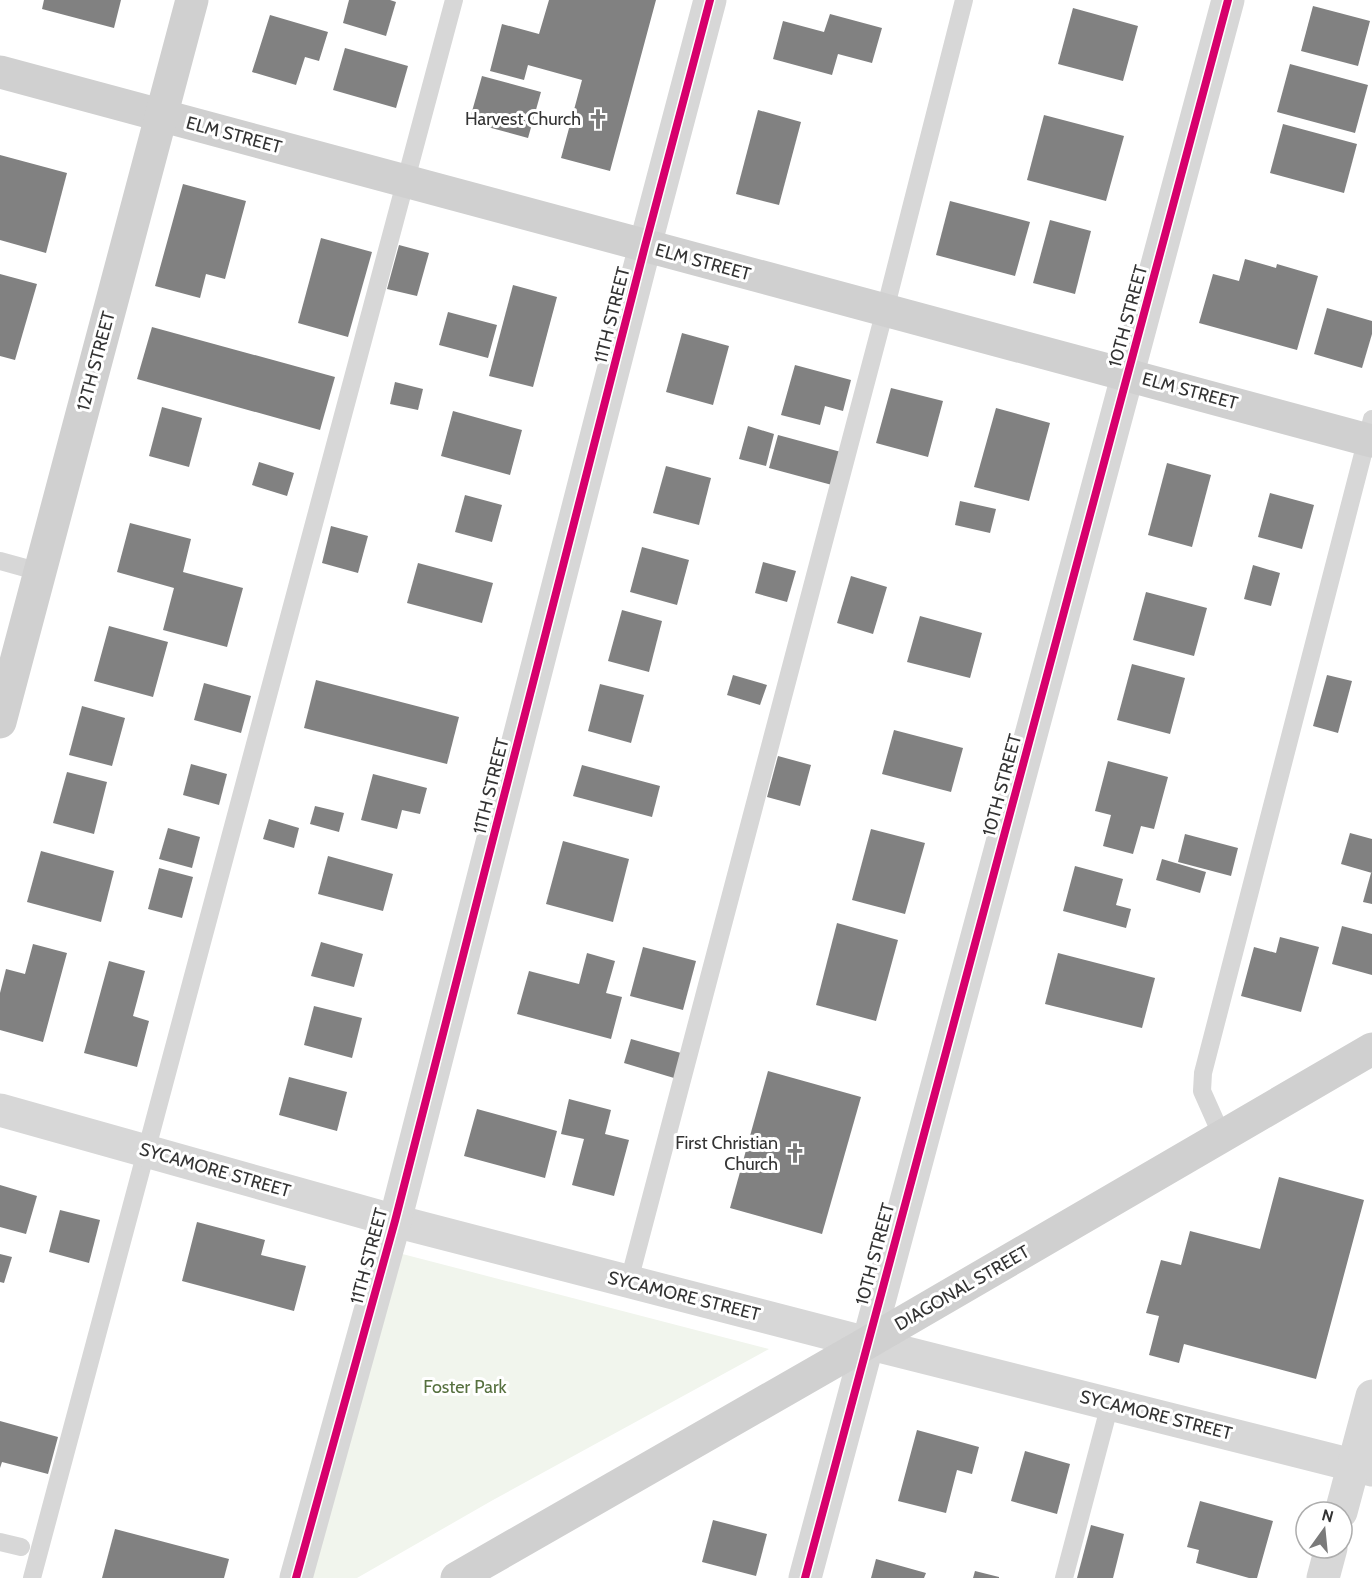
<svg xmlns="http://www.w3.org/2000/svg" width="1372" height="1578" font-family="Cabin,sans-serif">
<rect width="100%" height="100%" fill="#fff"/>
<polygon fill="#f1f5ed" points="387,1250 769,1349 493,1500 357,1578 296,1578"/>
<g fill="#818181">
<polygon points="44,0 121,0 114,28 42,9"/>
<polygon points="349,0 390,0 396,2 386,36 343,23"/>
<polygon points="549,0 656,0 610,171 561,158 582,80 528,65 524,80 490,71 502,24 539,34"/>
<polygon points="1313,6 1370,21 1358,66 1301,51"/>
<polygon points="1073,8 1138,26 1123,81 1058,64"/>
<polygon points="830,14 882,28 872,63 838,54 832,75 773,59 783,21 824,32"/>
<polygon points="270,15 328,32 319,61 305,57 296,85 252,72"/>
<polygon points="345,48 408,66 396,108 333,90"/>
<polygon points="1290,64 1368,85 1355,133 1277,112"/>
<polygon points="482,76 541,92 528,138 469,122"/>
<polygon points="758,110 801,122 779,205 736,194"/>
<polygon points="1044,115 1124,136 1106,201 1027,180"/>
<polygon points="1283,124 1357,144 1344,193 1270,173"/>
<polygon points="0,155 67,173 46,253 0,240"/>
<polygon points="183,184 246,201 225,279 206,274 200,298 155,286"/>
<polygon points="950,201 1030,222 1015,276 936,255"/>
<polygon points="1050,220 1091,231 1075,294 1033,283"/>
<polygon points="321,238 372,252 348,337 298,323"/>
<polygon points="399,245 429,253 417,296 387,289"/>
<polygon points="1245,259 1276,268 1277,264 1318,276 1297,350 1199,323 1213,274 1239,281"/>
<polygon points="0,274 37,284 15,360 0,356"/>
<polygon points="513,285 557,297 533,387 489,376"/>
<polygon points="1327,308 1372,321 1372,334 1362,368 1314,354"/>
<polygon points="448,312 497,325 488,358 439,345"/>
<polygon points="152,327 335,377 320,430 137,379"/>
<polygon points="682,333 729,346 713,405 666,392"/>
<polygon points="795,365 851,380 843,411 825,406 820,425 781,415"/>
<polygon points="395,382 423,389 418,410 390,404"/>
<polygon points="891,388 943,401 928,457 876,443"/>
<polygon points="162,407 202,418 189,467 149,456"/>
<polygon points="996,408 1050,423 1029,501 974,487"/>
<polygon points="453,411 522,430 510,475 441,456"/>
<polygon points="748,426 774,434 766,466 739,459"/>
<polygon points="778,435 841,452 832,485 769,468"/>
<polygon points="259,462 294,473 287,496 252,485"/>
<polygon points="1167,463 1211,475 1192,547 1148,535"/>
<polygon points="666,466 711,478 699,525 653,513"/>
<polygon points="1270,493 1314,505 1302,549 1258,537"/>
<polygon points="465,495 502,505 492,542 455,532"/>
<polygon points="960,501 996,509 990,533 955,525"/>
<polygon points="130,523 191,539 183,572 243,588 227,647 163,630 174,588 117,572"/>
<polygon points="331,526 368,536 358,573 322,563"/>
<polygon points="642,547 689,560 677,605 630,592"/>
<polygon points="763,562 796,571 787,602 755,593"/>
<polygon points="418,563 493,583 482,623 407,603"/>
<polygon points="1253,565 1280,573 1271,606 1244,599"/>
<polygon points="851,576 887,587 873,634 837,623"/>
<polygon points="1146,592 1207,608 1194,656 1133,640"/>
<polygon points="622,610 662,621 649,672 608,661"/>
<polygon points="920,616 982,633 970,678 907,662"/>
<polygon points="109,626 168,642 153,697 94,681"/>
<polygon points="1132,664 1185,678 1170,734 1117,720"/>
<polygon points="733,675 767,685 760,705 727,695"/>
<polygon points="1327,675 1352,681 1338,733 1313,726"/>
<polygon points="316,680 459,717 447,764 304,728"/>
<polygon points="204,683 251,696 241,733 194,720"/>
<polygon points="600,684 644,695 631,743 588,731"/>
<polygon points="82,706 125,718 112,766 69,755"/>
<polygon points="894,730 963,748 951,792 882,774"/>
<polygon points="778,756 811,765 800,806 767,797"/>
<polygon points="1108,761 1168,777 1154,829 1141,826 1133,854 1103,846 1111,815 1095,811"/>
<polygon points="191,764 227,774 219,805 183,795"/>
<polygon points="582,765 660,786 652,817 573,796"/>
<polygon points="67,772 107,782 94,834 53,823"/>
<polygon points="373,774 427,788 420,814 402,810 397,829 361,820"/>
<polygon points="315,806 344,813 339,832 310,824"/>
<polygon points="269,819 299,828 294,848 263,839"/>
<polygon points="168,828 200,837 192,868 159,859"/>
<polygon points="871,829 925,843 905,914 852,900"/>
<polygon points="1350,833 1372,839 1372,873 1341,864"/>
<polygon points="1185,834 1238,848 1231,876 1178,862"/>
<polygon points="563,841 629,859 613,922 546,904"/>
<polygon points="41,851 114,871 101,922 27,902"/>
<polygon points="328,856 393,874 383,911 318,894"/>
<polygon points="1162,859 1206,872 1200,893 1156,880"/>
<polygon points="1075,866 1123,879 1116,905 1131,909 1126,928 1063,911"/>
<polygon points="159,868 193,877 182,918 148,909"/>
<polygon points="1371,873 1372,873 1372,904 1363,902"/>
<polygon points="837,923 898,940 876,1021 816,1005"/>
<polygon points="1342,926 1372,934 1372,975 1332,964"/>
<polygon points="1280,937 1319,947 1301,1012 1241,996 1254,947 1276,953"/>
<polygon points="321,942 363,954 354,987 311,976"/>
<polygon points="33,944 67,953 43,1042 0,1030 0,993 6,969 25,974"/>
<polygon points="643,947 696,961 683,1010 630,996"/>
<polygon points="587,953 615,961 606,993 622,997 611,1039 517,1014 529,971 579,984"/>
<polygon points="1058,953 1155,978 1142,1028 1045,1004"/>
<polygon points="109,961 145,971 133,1016 149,1021 137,1067 84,1053"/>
<polygon points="314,1006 362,1018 352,1058 304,1045"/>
<polygon points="631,1039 681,1053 674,1078 624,1063"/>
<polygon points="768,1071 861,1097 822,1234 730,1208"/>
<polygon points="289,1077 347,1092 337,1131 279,1115"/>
<polygon points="569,1099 611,1110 605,1134 629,1140 614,1196 572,1185 584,1139 561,1134"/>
<polygon points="477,1109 557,1131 545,1178 464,1156"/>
<polygon points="1279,1177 1364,1200 1316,1379 1184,1344 1179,1363 1149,1355 1159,1316 1146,1313 1161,1260 1181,1265 1190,1231 1260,1249"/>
<polygon points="0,1185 37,1196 26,1234 0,1227"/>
<polygon points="60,1210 100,1220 89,1263 49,1252"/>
<polygon points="197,1222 265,1240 261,1255 306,1266 294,1311 182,1281"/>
<polygon points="0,1254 12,1257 4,1283 0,1282"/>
<polygon points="0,1421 58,1437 48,1474 2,1462 0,1468"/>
<polygon points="917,1430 979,1447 972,1474 957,1470 946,1513 898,1501"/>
<polygon points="1025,1451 1070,1464 1057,1514 1011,1501"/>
<polygon points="1200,1501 1273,1521 1257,1578 1249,1578 1196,1563 1199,1550 1187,1547"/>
<polygon points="713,1520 767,1534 756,1576 702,1562"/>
<polygon points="1091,1525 1124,1534 1113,1578 1077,1578"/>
<polygon points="115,1529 229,1559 224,1578 102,1578"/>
<polygon points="876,1559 926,1573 924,1578 871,1578"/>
<polygon points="975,1571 999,1577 999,1578 973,1578"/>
</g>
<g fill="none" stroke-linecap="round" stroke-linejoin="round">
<g stroke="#d7d7d7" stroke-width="18">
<polyline points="0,561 40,572"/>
<polyline points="1222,1136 1202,1091 1203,1073 1372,419"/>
<polyline points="629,1281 885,310 964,0"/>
<polyline points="0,1542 21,1547"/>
<polyline points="32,1578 454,0"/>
<polyline points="1064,1578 1110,1404"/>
</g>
<g stroke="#d7d7d7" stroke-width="33">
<polyline points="0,1110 395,1221 867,1343 1372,1470"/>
<polyline points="1341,1512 1372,1396"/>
<polyline points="296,1578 395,1221 645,246 710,0"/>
<polyline points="805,1578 1228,0"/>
<polyline points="1323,1578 1331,1548"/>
</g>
<g stroke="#d0d0d0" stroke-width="33">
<polyline points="0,72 1372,441"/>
<polyline points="0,722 192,0"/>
<polyline points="457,1578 867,1343 1372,1049"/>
</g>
<g stroke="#fff" stroke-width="11">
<g id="cycleway">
<polyline points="296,1578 395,1221 645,246 710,0"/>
<polyline points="805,1578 1228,0"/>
</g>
</g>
<use href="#cycleway" stroke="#d6006c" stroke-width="8"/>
</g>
<defs>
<g id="church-bare" transform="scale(1.62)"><path d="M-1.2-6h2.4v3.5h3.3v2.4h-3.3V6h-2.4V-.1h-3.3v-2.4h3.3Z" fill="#7a7a7a" stroke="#fff" stroke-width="2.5" paint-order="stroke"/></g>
</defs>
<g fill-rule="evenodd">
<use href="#church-bare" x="598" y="119"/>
<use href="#church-bare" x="795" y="1153"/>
</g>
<g text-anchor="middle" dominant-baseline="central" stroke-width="6" stroke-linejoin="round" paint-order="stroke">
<g font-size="18" fill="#333" stroke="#fff" text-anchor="end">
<text x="581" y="119">Harvest Church</text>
<text x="778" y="1143">First Christian<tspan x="778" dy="21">Church</tspan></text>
</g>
<g font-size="18" fill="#333" stroke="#fff">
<text transform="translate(234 135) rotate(15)">ELM STREET</text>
<text transform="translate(703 262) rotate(15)">ELM STREET</text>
<text transform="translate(612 315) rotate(-76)">11TH STREET</text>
<text transform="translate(1128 316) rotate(-75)">10TH STREET</text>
<text transform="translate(96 361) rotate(-75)">12TH STREET</text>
<text transform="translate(1190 391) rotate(15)">ELM STREET</text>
<text transform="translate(1002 785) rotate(-75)">10TH STREET</text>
<text transform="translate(491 786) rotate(-76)">11TH STREET</text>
<text transform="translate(215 1170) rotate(16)">SYCAMORE STREET</text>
<text transform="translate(875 1254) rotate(-75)">10TH STREET</text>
<text transform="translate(369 1256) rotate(-75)">11TH STREET</text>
<text transform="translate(962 1288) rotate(-30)">DIAGONAL STREET</text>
<text transform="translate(684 1296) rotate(14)">SYCAMORE STREET</text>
<text transform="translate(1156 1415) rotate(14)">SYCAMORE STREET</text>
</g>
<g font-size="18" fill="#56703f" stroke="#fff">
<text x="465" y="1387">Foster Park</text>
</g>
</g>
<g transform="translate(1324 1530) rotate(15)"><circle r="28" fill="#ffffff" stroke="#adadad" stroke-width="1.5"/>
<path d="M0-4.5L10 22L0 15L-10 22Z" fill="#7a7a7a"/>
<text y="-9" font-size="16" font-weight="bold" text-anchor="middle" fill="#333333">N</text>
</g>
</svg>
